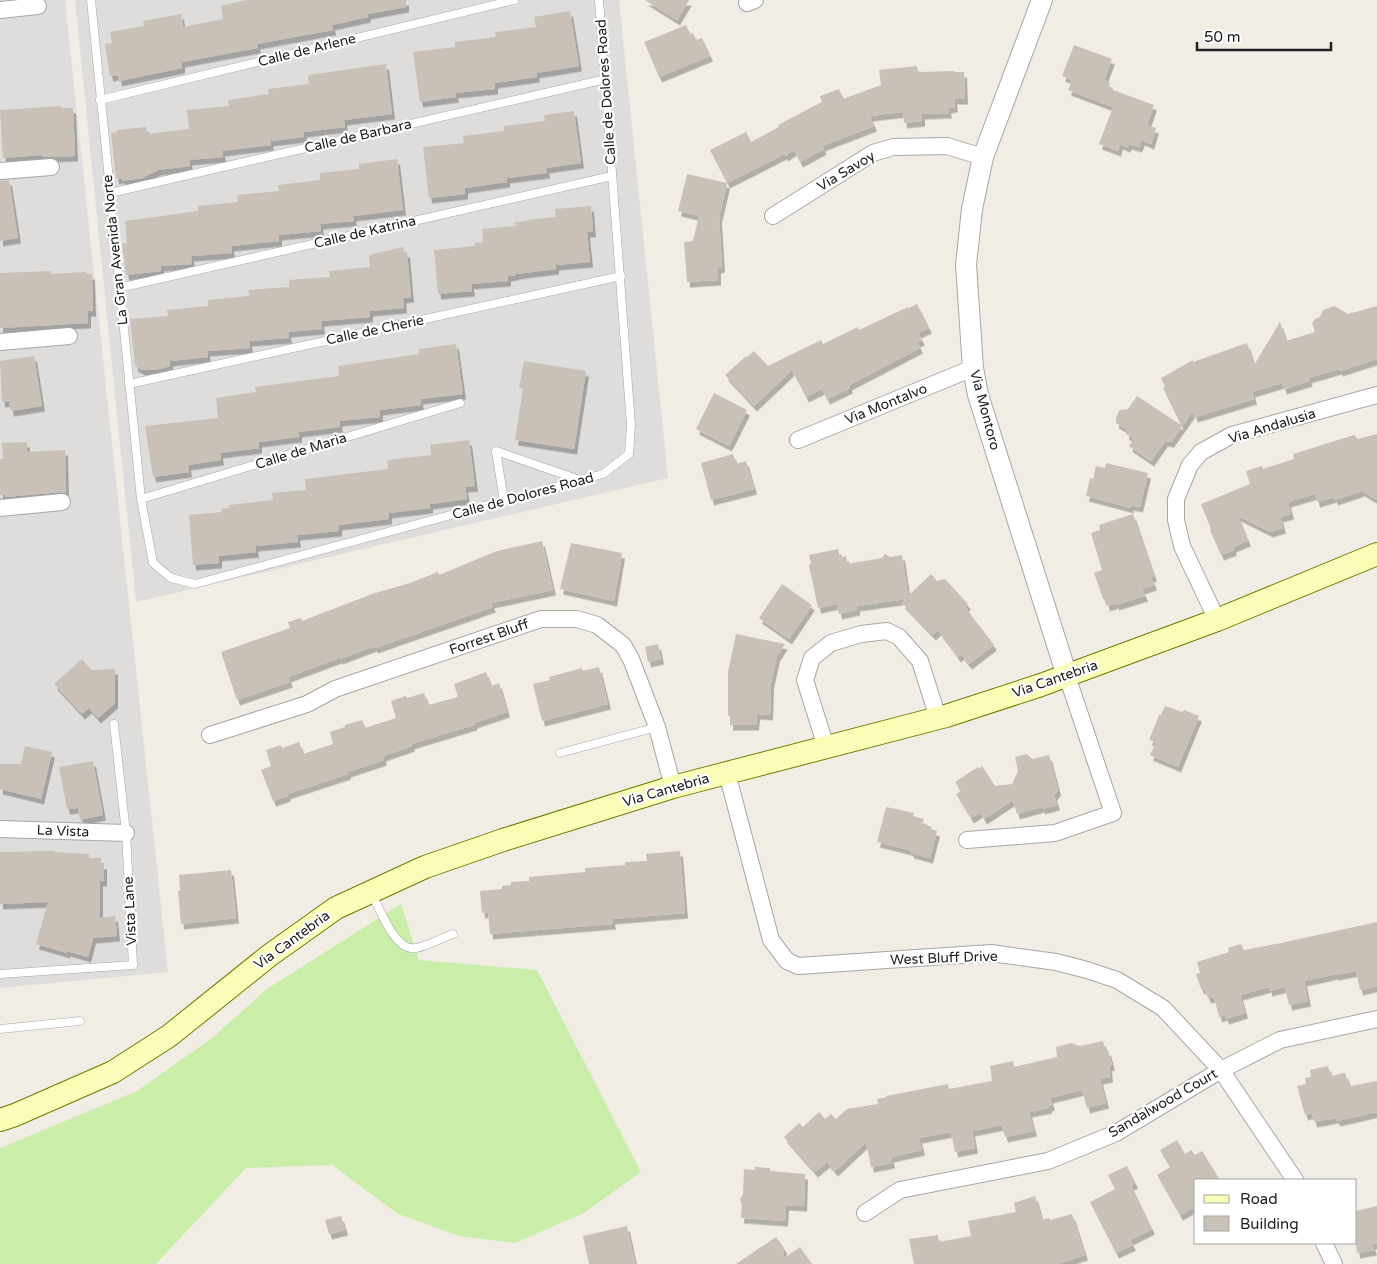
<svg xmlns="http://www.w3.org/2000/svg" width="1377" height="1264" font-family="'Varela Round',sans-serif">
<defs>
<filter id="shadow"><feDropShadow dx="3" dy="5.5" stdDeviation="0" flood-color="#0004"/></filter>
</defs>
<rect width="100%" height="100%" fill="#f1ede5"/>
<g fill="#dedddc">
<polygon points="0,0 65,0 168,972 0,988"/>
<polygon points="75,0 619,0 668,478 136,602"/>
</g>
<polygon fill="#caeea9" points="401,904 419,960 537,970 641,1172 584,1213 515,1243 459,1236 398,1214 332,1165 246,1168 156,1264 0,1264 0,1148 137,1091 212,1038 267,989"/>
<g fill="#c9c0b8" filter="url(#shadow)">
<polygon points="246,0 406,0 406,7 368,14 368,17 332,25 333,30 257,44 258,48 182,62 182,68 119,81 118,75 110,76 105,44 112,43 110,32 144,26 143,21 181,14 183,27 223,19 221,6"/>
<polygon points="645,0 689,0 677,20"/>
<polygon points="570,11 579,66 536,73 537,77 495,83 495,89 455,93 456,97 420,102 413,52 455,47 455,42 496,37 495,32 536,27 534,17"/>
<polygon points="686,25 690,34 693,33 696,40 702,38 710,56 659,77 644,42"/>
<polygon points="1074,45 1112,59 1104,80 1110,83 1108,88 1154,105 1147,125 1156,128 1151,144 1142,140 1139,147 1129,144 1127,147 1120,144 1118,151 1099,144 1113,107 1068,90 1072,80 1062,76"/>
<polygon points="386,64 392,114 344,120 345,127 304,132 304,137 270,141 271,145 222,151 223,157 189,160 190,166 158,170 142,178 122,181 122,178 116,179 111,133 117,132 117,130 146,127 147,134 189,129 187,110 229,106 228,100 269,94 268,89 309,84 308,75"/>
<polygon points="917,66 918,72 955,71 955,72 964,72 965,99 954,99 955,107 948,108 949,113 922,114 922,121 904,123 903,112 870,116 874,126 822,146 824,149 800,162 794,150 785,156 784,154 727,183 719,218 722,267 718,268 718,280 687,282 684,242 693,241 699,216 678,211 687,174 727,183 710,150 746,132 751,142 779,127 778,125 822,102 820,96 839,89 843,99 881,85 879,70"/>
<polygon points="61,106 61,108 73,108 75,156 42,157 42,155 3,158 0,110"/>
<polygon points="574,111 581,163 546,168 547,173 507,178 507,182 465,188 465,194 429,198 423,147 464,143 463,136 504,131 504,126 545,121 544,115"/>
<polygon points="397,159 403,210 353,216 354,221 320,224 321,231 279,235 279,241 231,246 232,253 191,256 192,264 161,266 161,271 126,275 122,244 127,243 125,221 198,211 198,206 238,202 237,195 279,191 278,185 320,180 320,173 359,169 359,164"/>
<polygon points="9,180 18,238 0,241 0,181"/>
<polygon points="591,206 593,232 587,232 590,262 556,265 556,269 516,274 516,275 508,276 508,281 471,284 472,291 438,294 434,250 475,246 475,243 483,242 482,229 516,226 515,222 527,221 527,220 556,217 555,209"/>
<polygon points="403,247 404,252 407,252 411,297 403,298 404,308 370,311 370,317 321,321 322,329 288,332 289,338 249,341 250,348 207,351 208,357 170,361 170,366 160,369 142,370 135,366 130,319 168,316 167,310 208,306 208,300 249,296 248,290 289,287 289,280 330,277 329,271 370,267 369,255"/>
<polygon points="51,271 51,274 86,272 86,274 92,274 93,311 88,311 88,323 0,328 0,273"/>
<polygon points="917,304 929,328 918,333 922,340 917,342 920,348 849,385 850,388 827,399 822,389 806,397 792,370 754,406 725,375 746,356 747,357 754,351 768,366 821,340 823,344 858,327 859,330 908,307 909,308"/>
<polygon points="1334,306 1348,314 1377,306 1377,359 1340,371 1339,369 1308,378 1310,381 1284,389 1282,383 1252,392 1254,399 1195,417 1193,411 1171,442 1165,441 1151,461 1129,446 1134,439 1126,434 1126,429 1116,423 1116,417 1120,410 1128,409 1137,396 1181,425 1163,388 1165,387 1161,378 1193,360 1193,362 1247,343 1254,365 1280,322 1286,341 1315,332 1312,323 1315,319 1320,317 1323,310"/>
<polygon points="456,344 463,394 420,399 421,405 380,410 380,417 339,421 340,427 299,432 299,437 259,442 259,448 220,453 221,460 188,465 189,472 153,477 145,426 218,418 216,398 256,392 255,387 339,376 338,366 419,354 419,349"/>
<polygon points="34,356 42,406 11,411 9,401 2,402 0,361"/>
<polygon points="524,361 586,371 574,449 515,440 523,388 519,388"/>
<polygon points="714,393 747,410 729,446 696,429"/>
<polygon points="1377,434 1377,500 1362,491 1335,500 1334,497 1317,502 1315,494 1288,502 1291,514 1280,517 1283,528 1270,532 1238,516 1248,541 1233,547 1234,550 1221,555 1210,530 1211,529 1201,504 1250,484 1246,471 1262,466 1263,469 1294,459 1293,454 1354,435 1358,439"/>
<polygon points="469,440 475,486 465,487 467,499 430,504 430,508 389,513 389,519 339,525 339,531 297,535 298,542 255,546 256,552 219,556 219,563 193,565 189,515 222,512 221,509 229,508 229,505 273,500 272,493 306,490 305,479 388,469 387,460 431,455 430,445"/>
<polygon points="27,442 27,452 65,450 66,493 61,492 5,497 5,495 0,495 0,459 3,459 2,443"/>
<polygon points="733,454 736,464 746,461 754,489 711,500 701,463"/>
<polygon points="1106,463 1148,473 1140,507 1130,505 1131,508 1086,496 1090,478 1093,479 1096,466 1105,468"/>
<polygon points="1133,514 1154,576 1151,577 1154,585 1142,589 1145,596 1116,605 1116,603 1107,606 1105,598 1103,599 1094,573 1102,570 1091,533 1100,530 1099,525"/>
<polygon points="542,541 553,590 491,603 493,607 375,648 374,646 340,659 339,658 288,677 290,682 237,700 221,652 290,628 288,622 301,618 302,621 372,594 410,583 438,572 439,575 497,551"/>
<polygon points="571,543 622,553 614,601 560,589"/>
<polygon points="838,549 840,558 846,556 847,564 882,558 885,554 890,557 902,555 908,596 931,574 937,581 945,579 968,604 965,607 994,645 969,664 961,654 958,657 938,630 933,635 902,603 906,599 857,606 857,610 839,614 837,604 818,608 809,565 811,564 809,555"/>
<polygon points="782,584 812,605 789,639 759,618"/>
<polygon points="736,634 785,644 777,656 771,683 770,715 757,714 756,725 730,725 730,716 728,716 728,672"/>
<polygon points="658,644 661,659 648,662 645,647"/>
<polygon points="82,659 91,670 115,669 115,703 98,718 89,708 82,714 54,684"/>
<polygon points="599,667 608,704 542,721 533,684 550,680 549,677 582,668 582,671"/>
<polygon points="486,672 491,686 499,683 507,712 474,723 474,725 411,744 412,746 383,756 384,760 348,772 348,774 287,794 288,796 273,801 261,770 271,766 266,750 281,745 282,748 299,742 303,754 333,744 330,732 345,727 345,725 362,720 365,728 396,718 391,701 406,696 407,698 424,693 428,705 458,697 454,684"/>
<polygon points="1165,706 1182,712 1184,710 1199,716 1178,767 1150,755 1156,742 1149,740 1159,715 1161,715"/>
<polygon points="25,746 52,752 41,799 0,789 0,764 21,764"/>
<polygon points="1026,754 1033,759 1049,755 1058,790 1054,795 1057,805 1042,809 1042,807 1017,814 1013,800 984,819 980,812 971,818 956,794 961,791 955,782 978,767 979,769 982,766 995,786 1012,784 1018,771 1015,757"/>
<polygon points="93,761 103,815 80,820 78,808 67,809 59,767"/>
<polygon points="886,807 914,813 913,816 924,819 922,824 932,827 931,829 937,831 930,858 911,853 911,851 909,850 877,842"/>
<polygon points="54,851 54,852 89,854 89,858 101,858 101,864 104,864 104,881 100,881 100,918 115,916 117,936 93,938 88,957 67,951 67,953 36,944 48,902 0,904 0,852"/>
<polygon points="680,851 685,913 612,919 613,924 490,934 488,912 482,913 480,891 502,889 502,886 511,885 511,882 529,881 529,877 585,872 585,868 625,865 625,862 647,861 646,854"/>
<polygon points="231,870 236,918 181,924 178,891 180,891 179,875"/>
<polygon points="1377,922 1377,986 1360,990 1356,971 1336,975 1336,974 1304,981 1308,1001 1289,1005 1285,987 1269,991 1269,987 1240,995 1245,1013 1226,1019 1225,1015 1219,1017 1214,997 1208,998 1204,988 1201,989 1196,974 1200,973 1197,962 1229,952 1228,948 1241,944 1244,950 1281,943"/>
<polygon points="1103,1041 1106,1051 1108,1050 1112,1065 1109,1066 1110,1077 1100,1079 1106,1103 1087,1108 1082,1090 1050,1098 1052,1105 1049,1106 1049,1108 1029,1112 1034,1131 1005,1137 1002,1125 972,1131 975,1148 955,1152 951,1132 919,1138 922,1150 891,1157 892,1163 871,1167 866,1142 835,1171 827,1162 815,1172 784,1137 799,1123 803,1127 819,1112 825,1119 831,1114 836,1119 847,1109 878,1104 877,1099 887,1097 886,1096 948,1084 949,1089 992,1081 990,1066 1013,1061 1014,1067 1057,1057 1056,1047 1071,1043 1080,1046"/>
<polygon points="1328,1066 1331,1076 1345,1073 1350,1086 1377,1081 1377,1112 1337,1121 1336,1118 1314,1122 1312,1113 1305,1115 1297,1086 1306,1084 1305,1078 1311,1077 1310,1070"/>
<polygon points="1177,1140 1185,1154 1191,1150 1195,1155 1202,1151 1220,1180 1196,1180 1196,1206 1180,1215 1157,1175 1170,1167 1160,1150"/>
<polygon points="1127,1166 1135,1183 1131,1185 1152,1229 1130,1240 1133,1245 1116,1253 1090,1202 1115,1189 1108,1175"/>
<polygon points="755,1167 770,1168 770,1171 805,1174 804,1206 786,1205 785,1221 741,1218 742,1205 740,1199 743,1194 744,1169 755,1170"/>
<polygon points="1035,1196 1042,1220 1049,1218 1050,1220 1072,1214 1085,1255 1057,1264 914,1264 909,1239 938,1235 939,1242 971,1236 968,1221 1016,1212 1014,1203"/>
<polygon points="1377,1206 1377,1243 1372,1244 1374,1250 1357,1253 1356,1245 1356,1211"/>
<polygon points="341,1216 345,1230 329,1234 325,1220"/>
<polygon points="627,1226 635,1264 589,1264 583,1236"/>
<polygon points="776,1237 784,1248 783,1259 800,1247 812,1264 736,1264"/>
</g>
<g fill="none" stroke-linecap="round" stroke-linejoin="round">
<g stroke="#a7a7a7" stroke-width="9">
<g id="service">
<polyline points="91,0 141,499 153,563 171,578 195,584 603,474 629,454 631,425 599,0"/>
<polyline points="100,100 514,0"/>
<polyline points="110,193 606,79"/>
<polyline points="119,288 612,176"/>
<polyline points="129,384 621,276"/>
<polyline points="141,499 460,403"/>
<polyline points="504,501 496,451 580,480"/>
<polyline points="560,753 657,727"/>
<path d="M 371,893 C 380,908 395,953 416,948 C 428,946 441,938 453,934"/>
<polyline points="0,974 133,965 126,833 114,724"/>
<polyline points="0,1029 80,1021"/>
</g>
</g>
<g stroke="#a7a7a7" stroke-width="18">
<g id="minor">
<polyline points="747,3 755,0"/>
<polyline points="0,10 38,6"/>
<polyline points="0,171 51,167"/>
<polyline points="773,216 873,153 893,147 947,146 983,157"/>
<polyline points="0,342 69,336"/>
<polyline points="798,440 973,368"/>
<polyline points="0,508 62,502"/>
<polyline points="1217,620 1182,546 1176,520 1176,499 1190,465 1201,452 1232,435 1377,395"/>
<polyline points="210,735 307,704 335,689 541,619 577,619 597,625 623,645 631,659 657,727 673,787"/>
<polyline points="826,747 805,680 812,658 831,643 861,634 887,631 899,637 920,661 938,718"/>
<polyline points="727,773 771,940 787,961 798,966 991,953 1056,962 1087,970 1117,980 1163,1008 1221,1070 1295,1180"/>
<polyline points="0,829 126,833"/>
<polyline points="967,840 1055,833 1113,813 1067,676"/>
<polyline points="865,1213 900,1190 1048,1161 1116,1133 1221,1070 1280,1040 1377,1019"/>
<polyline points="1324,1243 1334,1264"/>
</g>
</g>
<g stroke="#a7a7a7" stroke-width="22">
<polyline id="tertiary" points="1042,0 983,157 972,209 966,265 973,368 978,395 1067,676"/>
</g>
<g stroke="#6e7d00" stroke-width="24">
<polyline id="secondary" points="0,1120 15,1115 113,1072 169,1036 270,955 336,908 425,867 503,840 673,787 946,716 1041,685 1217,620 1377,554"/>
</g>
<use href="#service" stroke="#fff" stroke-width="8"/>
<use href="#minor" stroke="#fff" stroke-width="16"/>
<use href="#tertiary" stroke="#fff" stroke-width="20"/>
<use href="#secondary" stroke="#f9fdb7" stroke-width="22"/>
</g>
<g text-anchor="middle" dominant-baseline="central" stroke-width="4.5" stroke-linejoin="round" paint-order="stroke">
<g font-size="14" fill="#202020" stroke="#fff">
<text transform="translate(307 50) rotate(-14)">Calle de Arlene</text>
<text transform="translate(606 92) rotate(-94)">Calle de Dolores Road</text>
<text transform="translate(358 136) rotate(-13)">Calle de Barbara</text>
<text transform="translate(846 171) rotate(-31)">Via Savoy</text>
<text transform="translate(365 232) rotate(-13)">Calle de Katrina</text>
<text transform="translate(115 250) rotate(-96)">La Gran Avenida Norte</text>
<text transform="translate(375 330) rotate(-12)">Calle de Cherie</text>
<text transform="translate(886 404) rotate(-22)">Via Montalvo</text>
<text transform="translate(985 410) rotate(75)">Via Montoro</text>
<text transform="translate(1272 426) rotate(-17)">Via Andalusia</text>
<text transform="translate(301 451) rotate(-17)">Calle de Maria</text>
<text transform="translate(523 496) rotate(-15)">Calle de Dolores Road</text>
<text transform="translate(489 637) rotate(-19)">Forrest Bluff</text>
<text transform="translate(1055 679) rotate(-19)">Via Cantebria</text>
<text transform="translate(666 790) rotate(-16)">Via Cantebria</text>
<text transform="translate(63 831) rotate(2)">La Vista</text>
<text transform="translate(130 911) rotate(-93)">Vista Lane</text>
<text transform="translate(292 940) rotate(-36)">Via Cantebria</text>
<text transform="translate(944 958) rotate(-2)">West Bluff Drive</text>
<text transform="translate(1163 1103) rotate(-30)">Sandalwood Court</text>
</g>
</g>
<rect x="1194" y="1179" width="162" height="65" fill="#ffffff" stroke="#a6a6a6"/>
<rect x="1204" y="1195" width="25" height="8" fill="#f9fdb7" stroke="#a6a6a6"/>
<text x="1240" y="1204" font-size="15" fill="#202020">Road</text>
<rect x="1204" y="1216" width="25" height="15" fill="#c9c0b8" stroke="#a6a6a6"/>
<text x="1240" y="1229" font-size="15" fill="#202020">Building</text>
<path d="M1197 42v8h134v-8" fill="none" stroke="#202020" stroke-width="2.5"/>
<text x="1204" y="42" font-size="15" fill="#202020" stroke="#ffffff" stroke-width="4" paint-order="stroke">50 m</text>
</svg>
